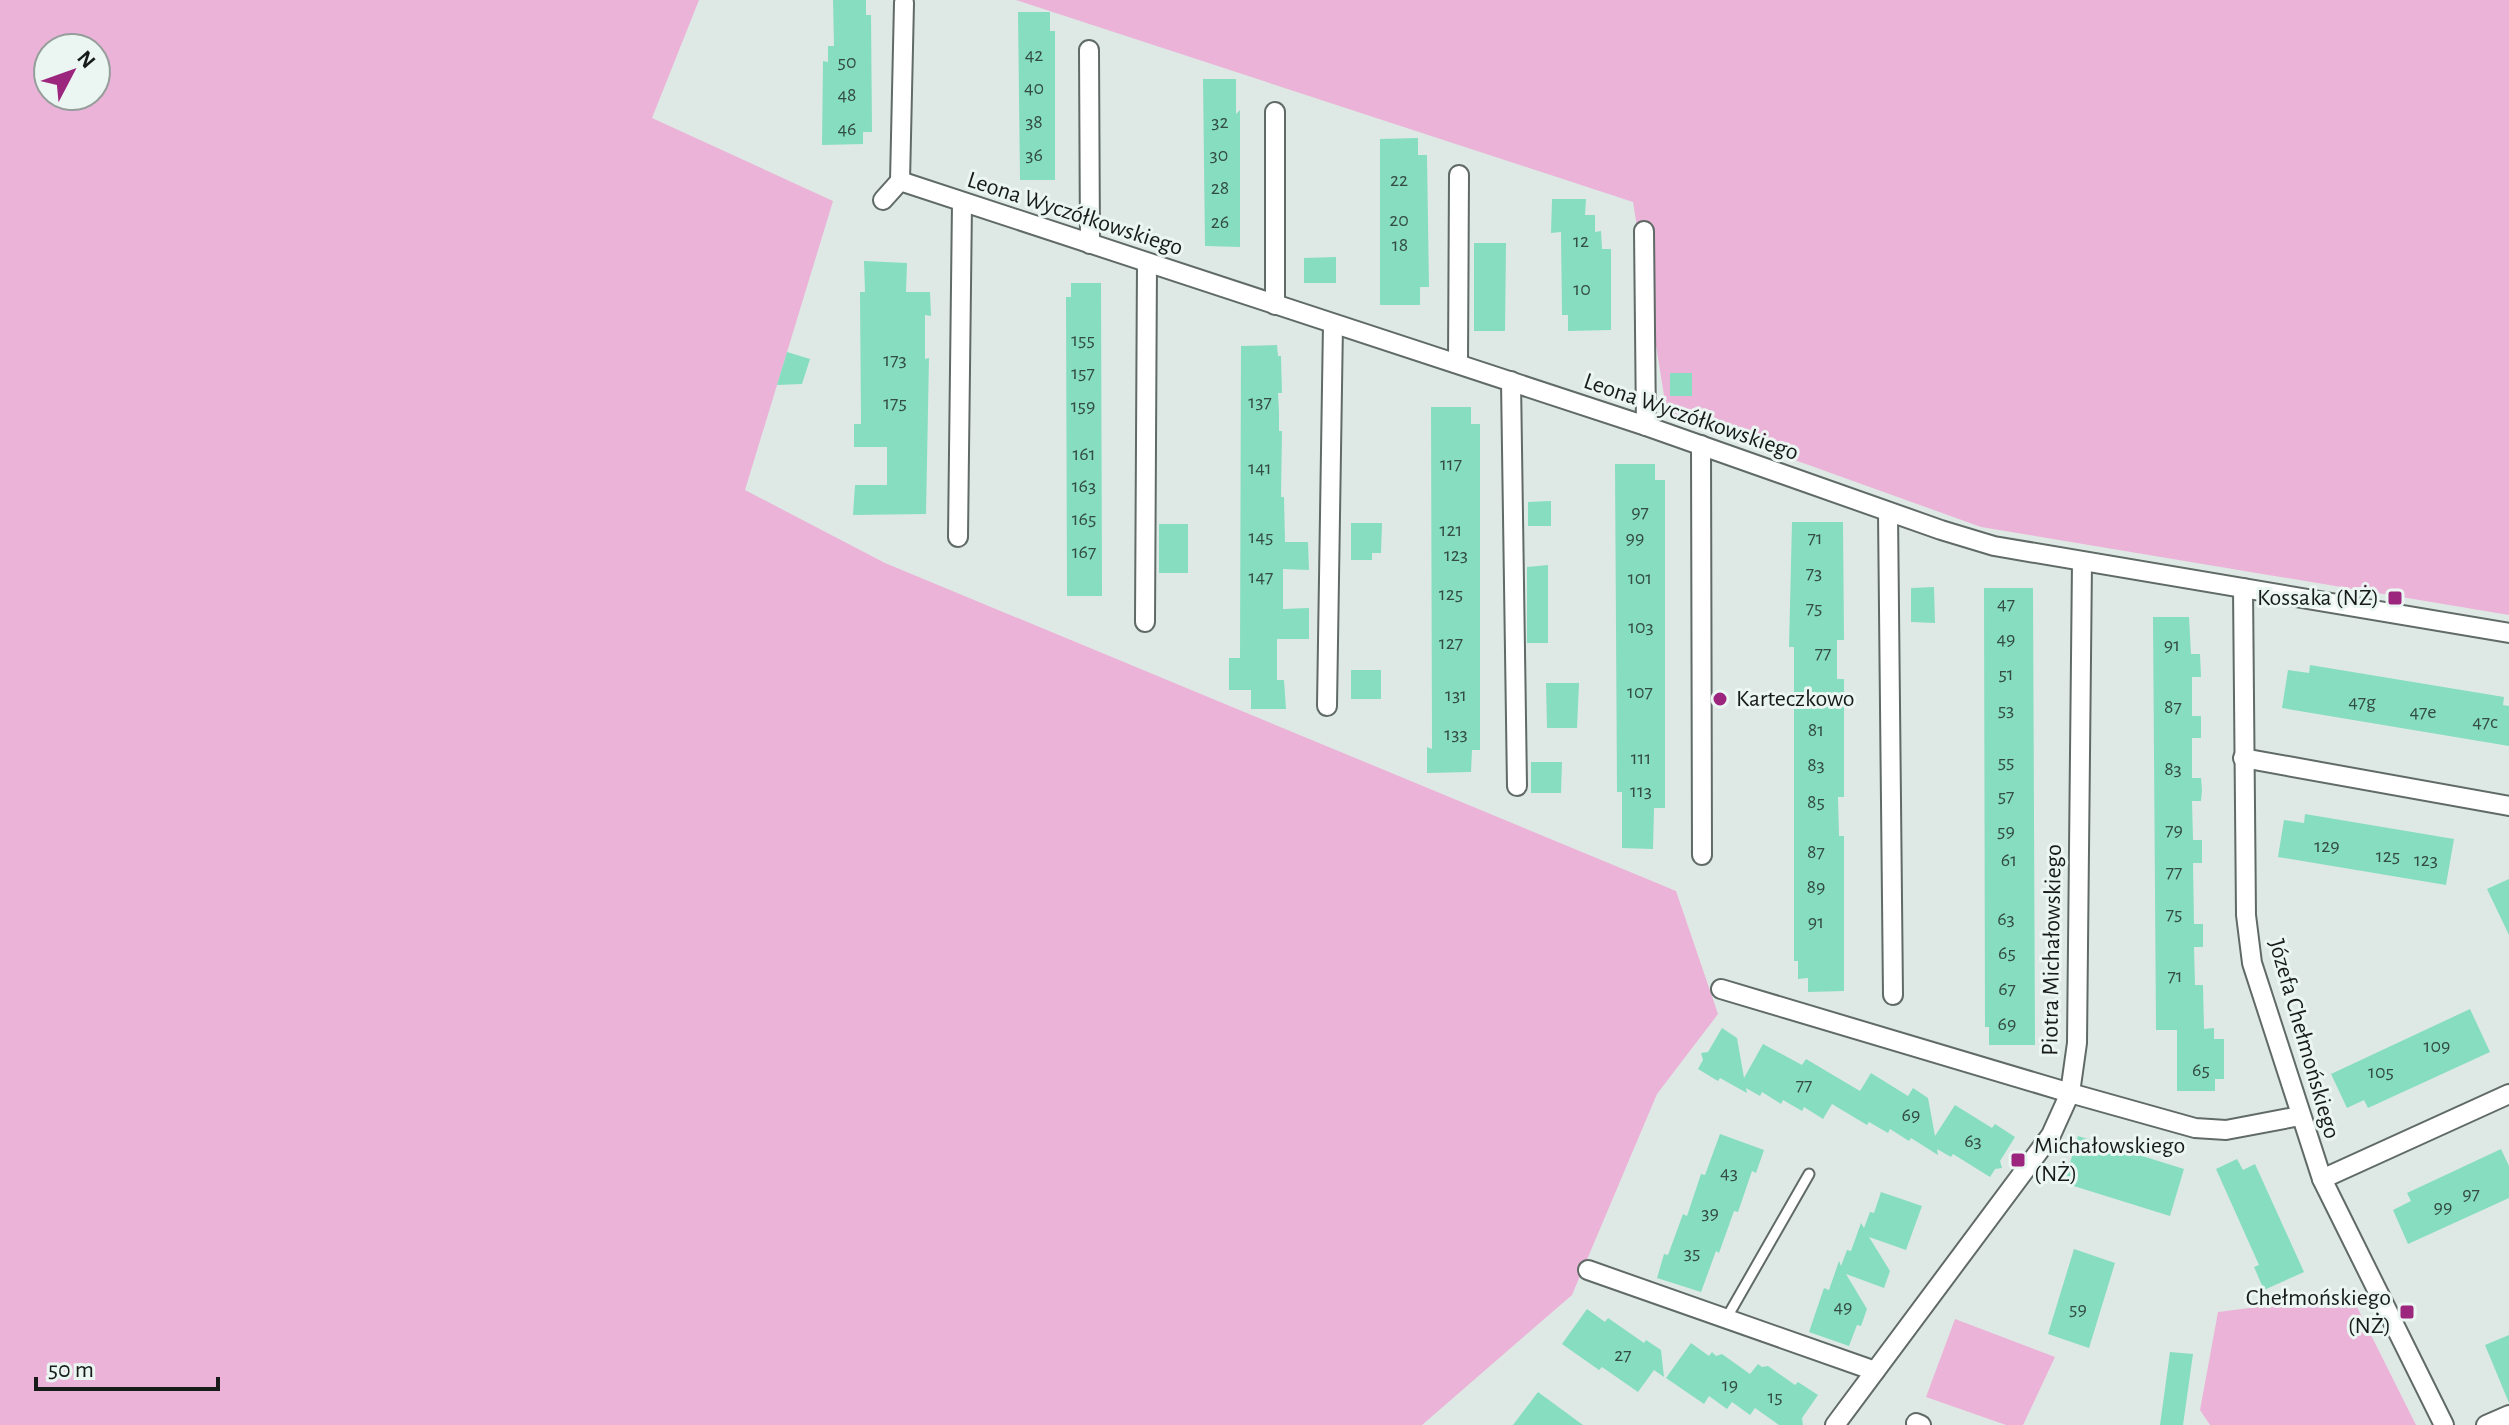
<svg xmlns="http://www.w3.org/2000/svg" width="2509" height="1425" font-family="'Alegreya Sans',sans-serif">
<rect width="100%" height="100%" fill="#dee9e5"/>
<g fill="#ebb3d7" fill-rule="evenodd">
<path d="M 0,0 L 699,0 L 652,118 L 833,201 L 745,490 L 885,563 L 1676,891 L 1718,1014 L 1657,1094 L 1572,1295 L 1422,1425 L 0,1425 ZM 48,48 L 96,48 L 96,96 L 48,96 Z"/>
<polygon points="1016,0 2509,0 2509,615 1981,527 1667,414 1633,202"/>
<polygon points="2351,1295 2416,1425 2210,1425 2200,1410 2218,1312"/>
<polygon points="1955,1319 2055,1357 2023,1425 2006,1425 1926,1397"/>
</g>
<g fill="#87ddc0">
<polygon points="833,0 866,0 866,15 871,15 872,132 863,132 863,144 822,145 823,61 828,62 828,46 834,46"/>
<polygon points="1018,12 1050,12 1050,31 1055,31 1055,180 1020,180"/>
<polygon points="1203,79 1236,79 1236,114 1240,110 1240,247 1205,246"/>
<polygon points="1418,138 1418,155 1427,155 1429,287 1420,287 1420,305 1380,305 1380,139"/>
<polygon points="1552,199 1586,199 1585,215 1595,215 1595,232 1601,231 1602,249 1611,249 1611,330 1568,331 1568,315 1562,315 1561,232 1551,233"/>
<polygon points="1474,243 1506,243 1505,331 1474,331"/>
<polygon points="1336,257 1336,283 1304,283 1304,258"/>
<polygon points="864,261 907,263 906,292 930,292 931,316 925,315 925,359 929,358 926,514 853,515 855,485 887,485 887,447 854,447 854,424 861,424 860,292 865,292"/>
<polygon points="1071,283 1101,283 1102,596 1067,596 1066,297 1071,297"/>
<polygon points="1277,345 1278,356 1281,356 1282,393 1278,393 1279,412 1279,431 1282,431 1281,497 1284,497 1285,542 1308,542 1309,570 1283,569 1283,609 1309,608 1309,639 1277,639 1277,680 1284,680 1286,709 1251,709 1251,690 1229,690 1229,658 1240,658 1241,346"/>
<polygon points="787,352 810,359 802,384 777,385"/>
<rect x="1670" y="373" width="22" height="23"/>
<polygon points="1431,407 1471,407 1471,424 1480,424 1480,750 1472,750 1471,772 1427,773 1427,747 1432,749"/>
<polygon points="1615,464 1655,464 1655,480 1665,480 1665,808 1654,808 1653,849 1622,848 1622,792 1617,792"/>
<polygon points="1551,501 1551,526 1528,526 1528,502"/>
<polygon points="1792,522 1843,522 1844,640 1837,640 1837,679 1844,679 1844,797 1838,797 1839,836 1844,836 1844,991 1808,992 1808,978 1798,979 1798,961 1794,961 1794,647 1789,647"/>
<polygon points="1351,523 1382,523 1381,553 1372,553 1372,560 1351,560"/>
<rect x="1159" y="524" width="29" height="49"/>
<polygon points="1548,565 1548,643 1527,643 1527,567"/>
<polygon points="1934,587 1935,623 1911,622 1911,588"/>
<polygon points="1984,588 2033,588 2035,1045 1989,1045 1989,1027 1985,1027"/>
<polygon points="2153,617 2189,617 2191,654 2200,654 2201,677 2192,677 2192,716 2201,716 2201,738 2192,738 2192,778 2201,778 2202,790 2201,801 2192,801 2193,840 2202,840 2202,863 2193,863 2194,924 2203,924 2203,947 2194,947 2195,985 2203,985 2204,1029 2214,1028 2214,1039 2224,1039 2224,1079 2215,1079 2215,1091 2177,1091 2177,1030 2156,1030"/>
<polygon points="2310,665 2504,697 2503,705 2509,706 2509,746 2282,708 2288,670 2309,673"/>
<rect x="1351" y="670" width="30" height="29"/>
<polygon points="1546,683 1579,683 1577,728 1547,728"/>
<polygon points="1531,762 1562,762 1561,793 1531,793"/>
<polygon points="2305,814 2454,839 2446,885 2278,857 2284,820 2304,823"/>
<polygon points="2509,879 2509,935 2487,889"/>
<polygon points="2470,1009 2490,1052 2368,1108 2364,1100 2347,1108 2331,1074"/>
<polygon points="1722,1028 1737,1038 1744,1078 1763,1044 1802,1065 1806,1059 1860,1091 1871,1073 1908,1096 1913,1088 1928,1098 1935,1136 1955,1105 1992,1128 1995,1124 2015,1137 2000,1161 2002,1168 1995,1169 1990,1177 1953,1154 1951,1157 1937,1149 1938,1155 1911,1138 1909,1141 1890,1129 1888,1133 1869,1122 1867,1125 1832,1104 1823,1119 1804,1107 1802,1111 1783,1100 1781,1104 1762,1092 1760,1096 1746,1088 1747,1093 1720,1078 1718,1081 1698,1069 1703,1060 1701,1053 1708,1052"/>
<polygon points="1720,1134 1764,1150 1756,1173 1752,1171 1738,1212 1734,1211 1719,1253 1716,1251 1701,1292 1657,1278 1664,1254 1668,1255 1683,1214 1687,1216 1701,1174 1705,1175"/>
<polygon points="2078,1136 2184,1169 2170,1216 2064,1183"/>
<polygon points="2501,1149 2509,1166 2509,1198 2408,1244 2393,1210 2411,1201 2407,1193"/>
<polygon points="2237,1159 2243,1170 2255,1164 2304,1272 2264,1290 2254,1267 2259,1265 2216,1169"/>
<polygon points="1881,1192 1922,1206 1906,1250 1869,1237 1890,1271 1884,1288 1846,1274 1867,1309 1861,1326 1857,1325 1849,1346 1809,1332 1824,1288 1829,1290 1839,1261 1841,1266 1847,1250 1851,1251 1861,1223 1864,1228 1870,1212 1874,1213"/>
<polygon points="2074,1249 2115,1263 2089,1348 2048,1334"/>
<polygon points="1587,1309 1605,1322 1608,1318 1644,1343 1646,1340 1661,1350 1664,1377 1654,1370 1638,1392 1602,1367 1599,1370 1562,1344"/>
<polygon points="2509,1335 2509,1403 2485,1345"/>
<polygon points="1691,1343 1709,1356 1712,1352 1716,1356 1722,1354 1750,1374 1758,1364 1762,1367 1768,1366 1795,1385 1798,1382 1818,1395 1802,1418 1803,1425 1779,1425 1755,1408 1750,1415 1732,1402 1727,1409 1709,1396 1704,1404 1666,1378"/>
<polygon points="2170,1352 2193,1354 2183,1425 2160,1425"/>
<polygon points="1538,1392 1583,1425 1513,1425"/>
</g>
<g fill="none" stroke-linecap="round" stroke-linejoin="round">
<g stroke="#606a66" stroke-width="13">
<polyline id="lane" points="1726,1319 1809,1174"/>
</g>
<g stroke="#606a66" stroke-width="22">
<g id="street">
<polyline points="1089,50 1090,244"/>
<polyline points="900,181 904,3"/>
<polyline points="883,200 900,181 1646,426 1941,530 1994,546 2509,633"/>
<polyline points="1644,231 1646,426"/>
<polyline points="1275,305 1275,112"/>
<polyline points="1458,363 1459,175"/>
<polyline points="1511,381 1517,786"/>
<polyline points="1701,445 1702,855"/>
<polyline points="1888,512 1893,995"/>
<polyline points="958,537 962,203"/>
<polyline points="2243,588 2246,915 2252,963 2322,1179 2444,1425"/>
<polyline points="1145,622 1147,263"/>
<polyline points="1327,706 1333,324"/>
<polyline points="2243,758 2509,806"/>
<polyline points="1721,989 2070,1093 2195,1128 2226,1130 2300,1116"/>
<polyline points="2322,1179 2509,1094"/>
<polyline points="1588,1270 1875,1371"/>
<polyline points="1916,1423 1921,1425"/>
<polyline points="1835,1425 2051,1135 2070,1093 2077,1043 2082,562"/>
<polyline points="2486,1425 2509,1415"/>
</g>
</g>
<use href="#lane" stroke="#fff" stroke-width="9"/>
<use href="#street" stroke="#fff" stroke-width="18"/>
</g>
<g fill="#9c257e" stroke="#ebf6f2" stroke-width="3">
<rect x="2387" y="590" width="16" height="16" rx="4"/>
<circle cx="1720" cy="699" r="8"/>
<rect x="2010" y="1152" width="16" height="16" rx="4"/>
<rect x="2399" y="1304" width="16" height="16" rx="4"/>
</g>
<g text-anchor="middle" dominant-baseline="central" stroke-width="6" stroke-linejoin="round" paint-order="stroke">
<g font-size="20" fill="#334c44">
<text x="1034" y="55">42</text>
<text x="847" y="62">50</text>
<text x="1034" y="88">40</text>
<text x="847" y="95">48</text>
<text x="1034" y="122">38</text>
<text x="1220" y="122">32</text>
<text x="847" y="129">46</text>
<text x="1034" y="155">36</text>
<text x="1219" y="155">30</text>
<text x="1399" y="180">22</text>
<text x="1220" y="188">28</text>
<text x="1399" y="220">20</text>
<text x="1220" y="222">26</text>
<text x="1581" y="241">12</text>
<text x="1400" y="245">18</text>
<text x="1582" y="289">10</text>
<text x="1083" y="340">155</text>
<text x="895" y="360">173</text>
<text x="1083" y="373">157</text>
<text x="1260" y="402">137</text>
<text x="895" y="403">175</text>
<text x="1083" y="406">159</text>
<text x="1084" y="454">161</text>
<text x="1451" y="464">117</text>
<text x="1260" y="468">141</text>
<text x="1084" y="486">163</text>
<text x="1640" y="512">97</text>
<text x="1084" y="519">165</text>
<text x="1451" y="530">121</text>
<text x="1261" y="537">145</text>
<text x="1635" y="538">99</text>
<text x="1815" y="538">71</text>
<text x="1084" y="552">167</text>
<text x="1456" y="555">123</text>
<text x="1814" y="573">73</text>
<text x="1261" y="577">147</text>
<text x="1640" y="578">101</text>
<text x="1451" y="594">125</text>
<text x="2006" y="604">47</text>
<text x="1814" y="608">75</text>
<text x="1641" y="627">103</text>
<text x="2006" y="639">49</text>
<text x="1451" y="643">127</text>
<text x="2172" y="645">91</text>
<text x="1823" y="653">77</text>
<text x="2006" y="674">51</text>
<text x="1640" y="692">107</text>
<text x="1456" y="695">131</text>
<text x="2362" y="702">47g</text>
<text x="2173" y="707">87</text>
<text x="2006" y="710">53</text>
<text x="2423" y="712">47e</text>
<text x="2485" y="722">47c</text>
<text x="1816" y="730">81</text>
<text x="1456" y="734">133</text>
<text x="1641" y="758">111</text>
<text x="2006" y="762">55</text>
<text x="1816" y="765">83</text>
<text x="2173" y="769">83</text>
<text x="1641" y="791">113</text>
<text x="2006" y="796">57</text>
<text x="1816" y="802">85</text>
<text x="2174" y="830">79</text>
<text x="2006" y="831">59</text>
<text x="2327" y="846">129</text>
<text x="1816" y="852">87</text>
<text x="2388" y="856">125</text>
<text x="2009" y="860">61</text>
<text x="2426" y="860">123</text>
<text x="2174" y="872">77</text>
<text x="1816" y="887">89</text>
<text x="2174" y="914">75</text>
<text x="2006" y="919">63</text>
<text x="1816" y="922">91</text>
<text x="2007" y="953">65</text>
<text x="2175" y="976">71</text>
<text x="2007" y="989">67</text>
<text x="2007" y="1024">69</text>
<text x="2437" y="1046">109</text>
<text x="2201" y="1070">65</text>
<text x="2381" y="1072">105</text>
<text x="1804" y="1085">77</text>
<text x="1911" y="1115">69</text>
<text x="1973" y="1141">63</text>
<text x="1729" y="1173">43</text>
<text x="2471" y="1194">97</text>
<text x="2443" y="1207">99</text>
<text x="1710" y="1213">39</text>
<text x="1692" y="1253">35</text>
<text x="1843" y="1307">49</text>
<text x="2078" y="1309">59</text>
<text x="1623" y="1355">27</text>
<text x="1730" y="1385">19</text>
<text x="1775" y="1397">15</text>
</g>
<g font-size="24" fill="#171b1a" stroke="#ebf6f2">
<text transform="translate(1075 214) rotate(18)">Leona Wyczółkowskiego</text>
<text transform="translate(1691 417) rotate(19)">Leona Wyczółkowskiego</text>
<text transform="translate(2052 950) rotate(-89)">Piotra Michałowskiego</text>
<text transform="translate(2304 1039) rotate(74)">Józefa Chełmońskiego</text>
</g>
<g font-size="24" fill="#171b1a" stroke="#ebf6f2" text-anchor="end">
<text x="2379" y="598">Kossaka (NŻ)</text>
<text x="1736" y="699" text-anchor="start">Karteczkowo</text>
<text x="2034" y="1146" text-anchor="start">Michałowskiego<tspan x="2034" dy="28">(NŻ)</tspan></text>
<text x="2391" y="1298">Chełmońskiego<tspan x="2391" dy="28">(NŻ)</tspan></text>
</g>
</g>
<g transform="translate(72 72) rotate(49)"><circle r="38" fill="#ebf6f2" stroke="#969e9c" stroke-width="2"/>
<path d="M0-6L14 30L0 20L-14 30Z" fill="#9c257e"/>
<text y="-12" font-size="22" font-weight="bold" text-anchor="middle" fill="#171b1a">N</text>
</g>
<path d="M36 1377v12h182v-12" fill="none" stroke="#171b1a" stroke-width="4"/>
<text x="48" y="1377" font-size="24" fill="#171b1a" stroke="#ebf6f2" stroke-width="6" paint-order="stroke">50 m</text>
</svg>
